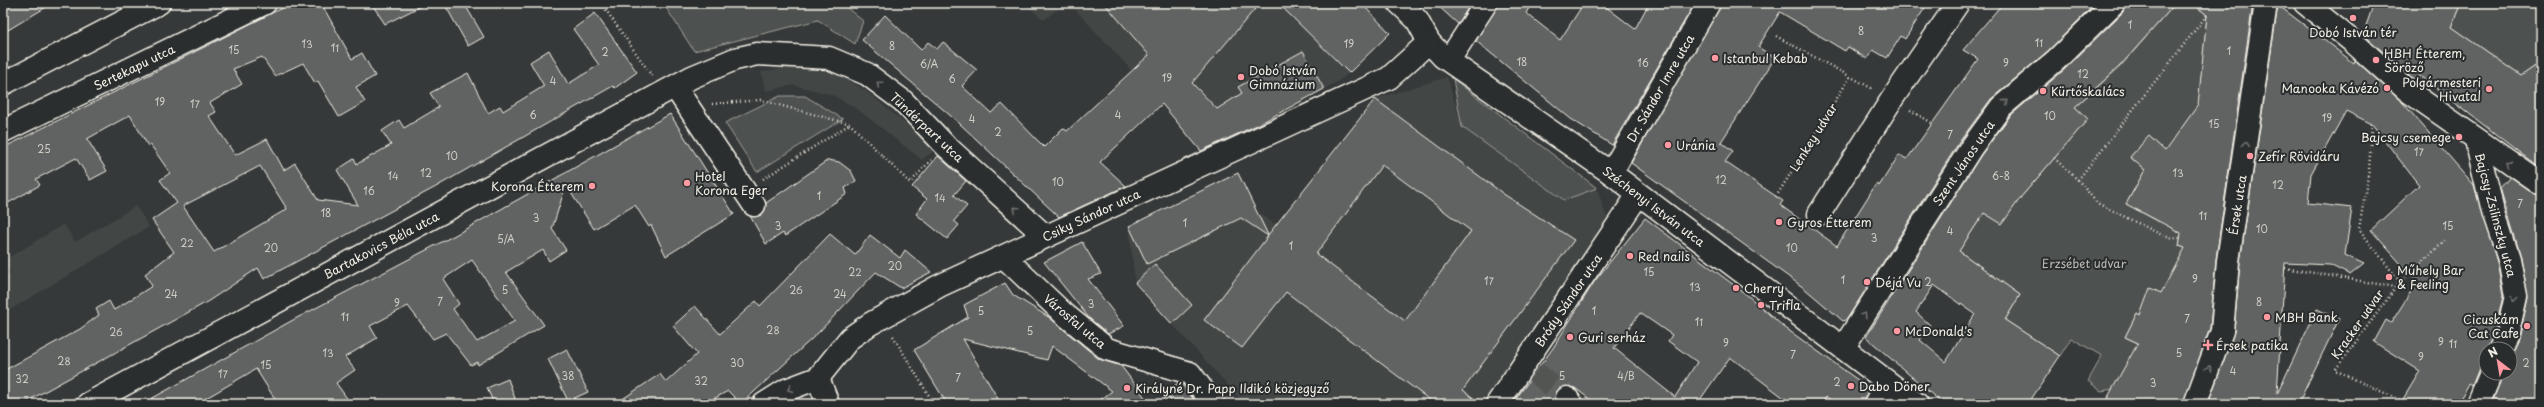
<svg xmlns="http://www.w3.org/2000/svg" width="2544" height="407" font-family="'Playpen Sans',sans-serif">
<rect width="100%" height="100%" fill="#363939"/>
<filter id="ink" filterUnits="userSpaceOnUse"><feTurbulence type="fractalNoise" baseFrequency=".025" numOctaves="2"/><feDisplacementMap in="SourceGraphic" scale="8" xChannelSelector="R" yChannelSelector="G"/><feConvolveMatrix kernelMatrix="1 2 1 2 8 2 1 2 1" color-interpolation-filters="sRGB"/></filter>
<g filter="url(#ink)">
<g fill="#434645">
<polygon points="1024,3 1065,3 1044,20"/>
<polygon points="1069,3 1361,3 1369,53 1349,73 1337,82 1202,153 1167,109 1182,93 1135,74"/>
<polygon points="796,66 838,74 866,91 936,149 922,160 856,108 832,95 794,85 766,91 761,72"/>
<polygon points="1447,77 1462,127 1564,200 1597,188 1611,231 1484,404 1245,404 1135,283 1129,226 1238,173 1256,211 1276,225 1375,99"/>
<polygon points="136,206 149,227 3,314 3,278 11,273 3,261 64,224 75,242"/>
</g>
<g fill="#4e514f" stroke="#a1a19c">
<polygon points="663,3 841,3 863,21 855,44 818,20 694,51"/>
<polygon points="2176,3 2192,3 2207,15 2199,105 2183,126 2215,154 2165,151 2149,136 2130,157 2145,170 2126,204 2159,222 2166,207 2185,219 2179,246 2185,248 2179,335 2137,313 2125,337 2163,355 2113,389 2101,391 2088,381 2102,356 2071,338 2060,356 2005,320 2020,295 1959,251 1984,213 2002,223 2021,197 2088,119 2075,107 2120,67"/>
<polygon points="2461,3 2541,3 2541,62 2521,76 2451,27"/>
<polygon points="1453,79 1597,188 1564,200 1462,127"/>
<polygon points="780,96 805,96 843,119 757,172 725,123"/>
</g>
<g fill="#616362" stroke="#f4f1e8" fill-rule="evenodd">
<polygon points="3,3 53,3 3,33"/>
<path d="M 292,3 L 321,3 L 352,59 L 362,53 L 375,76 L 356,87 L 365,102 L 339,117 L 318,81 L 315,83 L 303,63 L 275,76 L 262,57 L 233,69 L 242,84 L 210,103 L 216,112 L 209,116 L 235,155 L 267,139 L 284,170 L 295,163 L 318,200 L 358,205 L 337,170 L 354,159 L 357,164 L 391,145 L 382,131 L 399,120 L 404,128 L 439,107 L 430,93 L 468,73 L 488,113 L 500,106 L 503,111 L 544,86 L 530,62 L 549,50 L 568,84 L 599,65 L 573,29 L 595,13 L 637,72 L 615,88 L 613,86 L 434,188 L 264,279 L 258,268 L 207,302 L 22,404 L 3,404 L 3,371 L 80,329 L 99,315 L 96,309 L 109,301 L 114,310 L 152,286 L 145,274 L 174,252 L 152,220 L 177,203 L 160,180 L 170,173 L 150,144 L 148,146 L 130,115 L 87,139 L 107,171 L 90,180 L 76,158 L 36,179 L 40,185 L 3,206 L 3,148 ZM 260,166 L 287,209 L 214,252 L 183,206 Z"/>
<polygon points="371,3 427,3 385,24"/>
<polygon points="444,3 464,3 484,37 468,46"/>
<polygon points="1104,3 1260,3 1192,83 1217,109 1242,93 1238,87 1303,51 1324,89 1259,124 1201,151 1162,104 1100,162 1126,186 1059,217 959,123 862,40 885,15 921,50 928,42 937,49 943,42 977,70 962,86 991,113 1002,104 1044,147 1063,128 1067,131 1149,55"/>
<polygon points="1278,3 1361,3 1390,33 1349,73"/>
<polygon points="1435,3 1471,3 1458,24"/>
<polygon points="1498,3 1532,3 1526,13 1560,40 1584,3 1601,3 1635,29 1649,3 1695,3 1612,145 1571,119 1476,41"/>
<polygon points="1721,3 1928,3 1905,39 1901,36 1887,58 1873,50 1867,59 1848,47 1845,51 1780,12 1758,47 1775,58 1721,142 1733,151 1725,162 1783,201 1780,205 1837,246 1876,184 1879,186 1899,155 1907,159 1978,59 1963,50 2003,3 2096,3 2048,51 1991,99 1960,141 1847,319 1843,321 1804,288 1631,163"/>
<path d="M 2126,3 L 2176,3 L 2120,66 L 2075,107 L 2088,119 L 2021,197 L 2002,224 L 1984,213 L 1959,251 L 2020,295 L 2005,320 L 2060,356 L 2028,404 L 1943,404 L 1866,337 L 1981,155 L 2010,116 L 2065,69 L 2123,12 ZM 1934,285 L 1975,314 L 1946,362 L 1920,340 L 1930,325 L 1916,312 Z"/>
<polygon points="2192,3 2253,3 2216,259 2210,328 2183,404 2104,404 2138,343 2125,337 2137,313 2140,315 2150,288 2161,293 2185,248 2179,246 2181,233 2126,204 2145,170 2130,157 2149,136 2165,151 2198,105 2207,15"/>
<polygon points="2374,3 2461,3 2451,27 2521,76 2541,62 2541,169 2420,76 2416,81 2363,34"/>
<polygon points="2278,5 2354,63 2355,60 2403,103 2474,185 2497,262 2503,296 2495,332 2489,349 2486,349 2486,362 2479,368 2472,386 2469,384 2457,404 2400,404 2420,371 2374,342 2386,320 2391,323 2417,282 2371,230 2419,185 2372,124 2346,111 2311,174 2308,203 2352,208 2345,255 2364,264 2350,275 2330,265 2285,263 2277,394 2317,309 2339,319 2298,404 2208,404 2234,332 2240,262"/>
<path d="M 1375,99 L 1505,195 L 1574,240 L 1463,390 L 1481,404 L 1435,404 L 1286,292 L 1242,348 L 1204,320 L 1268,236 L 1241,218 L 1147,264 L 1129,226 L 1238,173 L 1268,235 ZM 1382,165 L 1471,231 L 1405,321 L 1316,254 Z"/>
<path d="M 670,114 L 734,214 L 666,256 L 651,225 L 649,227 L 635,205 L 594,229 L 566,185 L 552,229 L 566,250 L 549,261 L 543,250 L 506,272 L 544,325 L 478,365 L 477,362 L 471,365 L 446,333 L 433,339 L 408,306 L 370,326 L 377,338 L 345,357 L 355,370 L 336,383 L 351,404 L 278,404 L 256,369 L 196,404 L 142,404 L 293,320 L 455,235 ZM 472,260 L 515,321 L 477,342 L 453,309 L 459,304 L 443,279 Z"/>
<polygon points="938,156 966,181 954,195 967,206 954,221 959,225 947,239 916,214 927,199 912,187"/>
<polygon points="828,160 839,162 851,171 856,181 845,188 847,194 785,236 783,233 766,244 750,216 761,215 765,210 766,203"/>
<polygon points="2510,177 2534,194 2541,196 2541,404 2503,404 2494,398 2503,373 2510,373 2510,357 2519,339 2528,298 2521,257 2500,188"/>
<path d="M 1645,218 L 1747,295 L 1784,327 L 1869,388 L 1863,404 L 1838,404 L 1826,397 L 1822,404 L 1792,404 L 1730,357 L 1697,404 L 1596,404 L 1575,388 L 1567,386 L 1556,392 L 1556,404 L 1512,404 L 1553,348 L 1594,282 ZM 1640,313 L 1672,335 L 1668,341 L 1697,362 L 1675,397 L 1614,348 Z"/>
<polygon points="830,234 855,255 870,235 900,258 905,250 931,272 901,288 876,272 818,333 741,404 728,391 704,404 615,404 660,374 666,382 697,354 673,326 695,306 720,334 756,301 760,306"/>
<polygon points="1082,242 1101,274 1088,279 1124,326 1108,334 1089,318 1044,262"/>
<polygon points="1155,264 1192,305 1172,324 1135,283"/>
<polygon points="1005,283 1013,295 1050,318 1099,359 1121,366 1150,404 1095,404 1112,391 1052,346 1047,360 963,339 1001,404 947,404 914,350 968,317 964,305"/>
<polygon points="567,349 588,392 568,401 548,359"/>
<polygon points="508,379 517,404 494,404 487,388"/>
<polygon points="1178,383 1182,384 1197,404 1173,404 1165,393"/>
</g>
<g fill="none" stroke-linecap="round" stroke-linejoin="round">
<polyline stroke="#525553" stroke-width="22" stroke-dasharray="22 11" stroke-linecap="butt" points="1535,372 1567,398"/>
<g stroke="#f4f1e8" stroke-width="25">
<g id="minor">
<polyline points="1399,3 1417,20 1429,42 1443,57 1611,173 1917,404"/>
<polyline points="2305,3 2353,42 2408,91 2541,184"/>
<polyline points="1449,60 1486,3"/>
<polyline points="3,84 159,3"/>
<polyline points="675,87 754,205"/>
<polyline points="3,131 265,3"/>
<polyline points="2476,140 2493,211 2509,259 2516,296 2507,336 2501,349"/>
<polyline points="1611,173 1709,3"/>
<polyline points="1819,214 1892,99 1958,3"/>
<polyline points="1004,257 1063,313 1107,349 1190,373 1213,404"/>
<polyline points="1843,348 1971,148 2001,107 2056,60 2114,3"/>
<polyline points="818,378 828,404"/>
<polyline points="1567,398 1571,404"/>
<polyline points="88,404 692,77 735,59 757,54 829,58 867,74 903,101 945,145 1045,236"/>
<polyline points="764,404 786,390 818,378 850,338 870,324 939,286 1389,78 1429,42"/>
<polyline points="1497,404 1638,195"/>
<polyline points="1875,404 1886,383"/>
<polyline points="2195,404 2222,331 2228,261 2266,3"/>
<polyline points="2478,404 2491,373"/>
</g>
</g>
<g stroke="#f4f1e8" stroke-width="2.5" stroke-dasharray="1 3" stroke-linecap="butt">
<polyline points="601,3 652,76"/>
<polyline points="1776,36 1873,89"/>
<polyline points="712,104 760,100 850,124 910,183 931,160"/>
<polyline points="1910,110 1932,123"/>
<polyline points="2372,124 2369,170 2359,229 2400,282 2335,370 2402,401"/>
<polyline points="2054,158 2078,180 2097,203 2166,237 2180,238"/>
<polyline points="763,179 850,124"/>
<polyline points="2078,180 2207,15"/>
<polyline points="1776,197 1850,77"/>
<polyline points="2285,268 2395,287"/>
<polyline points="2400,282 2446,240"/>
<polyline points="893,336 934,404"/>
</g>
<use href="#minor" stroke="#2a2d2e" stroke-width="22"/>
</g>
<defs><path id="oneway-chevron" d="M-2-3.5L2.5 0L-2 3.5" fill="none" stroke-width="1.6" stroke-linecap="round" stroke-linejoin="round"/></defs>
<g stroke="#71726f">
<use href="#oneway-chevron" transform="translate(879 84) rotate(-143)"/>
<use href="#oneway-chevron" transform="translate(2006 102) rotate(-41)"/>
<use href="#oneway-chevron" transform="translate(2246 144) rotate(-82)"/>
<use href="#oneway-chevron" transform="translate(2508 163) rotate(-145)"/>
<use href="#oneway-chevron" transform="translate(1016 209) rotate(-138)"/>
<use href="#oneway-chevron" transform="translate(2514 299) rotate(97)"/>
<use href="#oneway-chevron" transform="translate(1864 315) rotate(-57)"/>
<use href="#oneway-chevron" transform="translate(2209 368) rotate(-71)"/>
<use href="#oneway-chevron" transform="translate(790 389) rotate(157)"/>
</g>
</g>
<g fill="#ff9aa2" stroke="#2a2d2e" stroke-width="1.5">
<circle cx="2353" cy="18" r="4"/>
<circle cx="1715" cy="58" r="4"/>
<circle cx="2376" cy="60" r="4"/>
<circle cx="1241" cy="77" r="4"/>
<circle cx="2387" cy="88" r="4"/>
<circle cx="2489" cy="89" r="4"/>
<circle cx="2043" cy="91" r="4"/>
<circle cx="2459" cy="137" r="4"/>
<circle cx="1668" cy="145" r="4"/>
<circle cx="2250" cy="156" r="4"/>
<circle cx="687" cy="183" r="4"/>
<circle cx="592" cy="186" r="4"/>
<circle cx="1779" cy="222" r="4"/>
<circle cx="1630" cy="256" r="4"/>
<circle cx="2389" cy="277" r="4"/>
<circle cx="1867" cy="282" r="4"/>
<circle cx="1736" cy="288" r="4"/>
<circle cx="1761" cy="305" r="4"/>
<circle cx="2267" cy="317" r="4"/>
<circle cx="2527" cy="326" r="4"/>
<circle cx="1897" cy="331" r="4"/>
<circle cx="1570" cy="337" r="4"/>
<path d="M2206 339h4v4h4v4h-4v4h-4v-4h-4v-4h4z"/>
<circle cx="1851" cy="386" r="4"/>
<circle cx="1127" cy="388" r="4"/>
</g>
<g text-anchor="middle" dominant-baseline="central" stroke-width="4" stroke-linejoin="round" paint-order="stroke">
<g font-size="10" fill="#cfcec6">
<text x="2130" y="24">1</text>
<text x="1861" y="30">8</text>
<text x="2039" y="42">11</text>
<text x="307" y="43">13</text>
<text x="1349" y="43">19</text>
<text x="892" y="45">8</text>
<text x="335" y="47">11</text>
<text x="234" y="49">15</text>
<text x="2229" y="50">1</text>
<text x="605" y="51">2</text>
<text x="1522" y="61">18</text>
<text x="1643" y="62">16</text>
<text x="2006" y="62">9</text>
<text x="929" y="63">6/A</text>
<text x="2083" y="73">12</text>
<text x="1167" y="77">19</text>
<text x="952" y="78">6</text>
<text x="553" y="80">4</text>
<text x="160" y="101">19</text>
<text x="195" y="103">17</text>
<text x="533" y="114">6</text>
<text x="1118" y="114">4</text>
<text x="2050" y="115">10</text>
<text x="2327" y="117">19</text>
<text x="972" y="118">4</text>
<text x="2214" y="123">15</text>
<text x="998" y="131">2</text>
<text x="1950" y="134">7</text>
<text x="44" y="148">25</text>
<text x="2419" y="151">17</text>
<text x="452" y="155">10</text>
<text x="426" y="172">12</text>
<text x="2178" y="172">13</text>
<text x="393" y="175">14</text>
<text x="2001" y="175">6-8</text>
<text x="1721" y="179">12</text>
<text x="1058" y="181">10</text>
<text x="2278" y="184">12</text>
<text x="369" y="190">16</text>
<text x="819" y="195">1</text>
<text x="940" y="197">14</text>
<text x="2520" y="203">7</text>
<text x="326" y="212">18</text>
<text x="2203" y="215">11</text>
<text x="536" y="217">3</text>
<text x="1185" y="222">1</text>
<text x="778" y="225">3</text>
<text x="2448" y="225">15</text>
<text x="2262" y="228">10</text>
<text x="1950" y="230">4</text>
<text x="1874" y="237">3</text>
<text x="506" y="238">5/A</text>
<text x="187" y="242">22</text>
<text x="1291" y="245">1</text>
<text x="271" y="247">20</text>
<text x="1792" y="247">10</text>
<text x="895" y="265">20</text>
<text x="855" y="271">22</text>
<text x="1649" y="271">15</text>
<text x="2195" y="278">9</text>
<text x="1843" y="279">1</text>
<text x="1489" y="280">17</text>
<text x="1928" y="281">2</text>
<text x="1695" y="286">13</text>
<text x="505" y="289">5</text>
<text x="796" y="289">26</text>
<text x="171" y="293">24</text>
<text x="840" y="293">24</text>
<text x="440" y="301">7</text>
<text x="2259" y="301">8</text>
<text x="397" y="302">9</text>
<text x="1091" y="303">3</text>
<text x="981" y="310">5</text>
<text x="1594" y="310">1</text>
<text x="345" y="316">11</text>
<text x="2187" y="318">7</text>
<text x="1699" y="321">11</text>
<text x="773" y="329">28</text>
<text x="1030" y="330">5</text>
<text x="116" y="331">26</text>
<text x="2441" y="341">9</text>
<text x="1726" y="342">9</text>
<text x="2453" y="343">11</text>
<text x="328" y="352">13</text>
<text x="2179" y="352">5</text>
<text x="1793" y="354">7</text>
<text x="2421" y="356">9</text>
<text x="64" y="360">28</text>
<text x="737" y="362">30</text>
<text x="2526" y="362">2</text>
<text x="266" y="364">15</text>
<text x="2233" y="370">4</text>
<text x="223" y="373">17</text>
<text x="568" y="375">38</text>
<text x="1562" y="375">5</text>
<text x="1626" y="375">4/B</text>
<text x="958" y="377">7</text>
<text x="22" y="378">32</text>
<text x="701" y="380">32</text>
<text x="1837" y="381">2</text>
<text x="2153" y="382">3</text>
</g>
<g font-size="12" fill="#f4f1e8" stroke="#2a2d2e" text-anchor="start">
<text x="2353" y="32" text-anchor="middle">Dobó István tér</text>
<text x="2384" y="53">HBH Étterem,<tspan x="2384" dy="14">Söröző</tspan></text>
<text x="1723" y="58">Istanbul Kebab</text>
<text x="1249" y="70">Dobó István<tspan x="1249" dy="14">Gimnázium</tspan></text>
<text x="2481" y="82" text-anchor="end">Polgármesteri<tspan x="2481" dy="14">Hivatal</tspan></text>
<text x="2379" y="88" text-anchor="end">Manooka Kávézó</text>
<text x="2051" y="91">Kürtőskalács</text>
<text x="2451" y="137" text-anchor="end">Bajcsy csemege</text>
<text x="1676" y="145">Uránia</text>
<text x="2258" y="156">Zefír Rövidáru</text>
<text x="695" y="176">Hotel<tspan x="695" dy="14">Korona Eger</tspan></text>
<text x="584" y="186" text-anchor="end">Korona Étterem</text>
<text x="1787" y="222">Gyros Étterem</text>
<text x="1638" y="256">Red nails</text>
<text x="2397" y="270">Műhely Bar<tspan x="2397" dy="14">&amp; Feeling</tspan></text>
<text x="1875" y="282">Déjá Vu</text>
<text x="1744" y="288">Cherry</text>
<text x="1769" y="305">Trifla</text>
<text x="2275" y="317">MBH Bank</text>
<text x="2519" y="319" text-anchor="end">Cicuskám<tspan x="2519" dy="14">Cat Cafe</tspan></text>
<text x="1905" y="331">McDonald's</text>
<text x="1578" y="337">Guri serház</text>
<text x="2216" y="345">Érsek patika</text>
<text x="1859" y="386">Dabo Döner</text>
<text x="1135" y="388">Királyné Dr. Papp Ildikó közjegyző</text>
</g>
<g font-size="12" fill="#f4f1e8" stroke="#2a2d2e">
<text transform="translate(134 67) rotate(-26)">Sertekapu utca</text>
<text transform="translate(1660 88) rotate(-60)">Dr. Sándor Imre utca</text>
<text transform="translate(927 127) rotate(43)">Tündérpart utca</text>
<text transform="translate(1813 137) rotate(-58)">Lenkey udvar</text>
<text transform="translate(1963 163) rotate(-56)">Szent János utca</text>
<text transform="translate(2237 205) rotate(-81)">Érsek utca</text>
<text transform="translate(1654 206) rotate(37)">Széchenyi István utca</text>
<text transform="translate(1091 215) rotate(-25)">Csiky Sándor utca</text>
<text transform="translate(2496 215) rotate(75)">Bajcsy-Zsilinszky utca</text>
<text transform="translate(381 245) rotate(-28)">Bartakovics Béla utca</text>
<text transform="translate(1568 300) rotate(-56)">Bródy Sándor utca</text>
<text transform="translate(1075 321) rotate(40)">Városfal utca</text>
<text transform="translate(2357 324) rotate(-55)">Kracker udvar</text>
</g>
<g font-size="12" fill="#bab9b2" stroke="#2a2d2e">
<text x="2084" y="263">Erzsébet udvar</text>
</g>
</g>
<rect width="2544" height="407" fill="none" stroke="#2a2d2e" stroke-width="16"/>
<rect x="8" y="8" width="2528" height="391" fill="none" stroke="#f4f1e8" stroke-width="1.5" filter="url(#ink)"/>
<g transform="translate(2498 361) rotate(329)"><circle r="19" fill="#2a2d2e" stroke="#7b7b78"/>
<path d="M0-3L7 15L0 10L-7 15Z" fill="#ff9aa2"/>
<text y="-6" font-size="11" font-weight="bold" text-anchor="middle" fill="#f4f1e8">N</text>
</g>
</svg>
